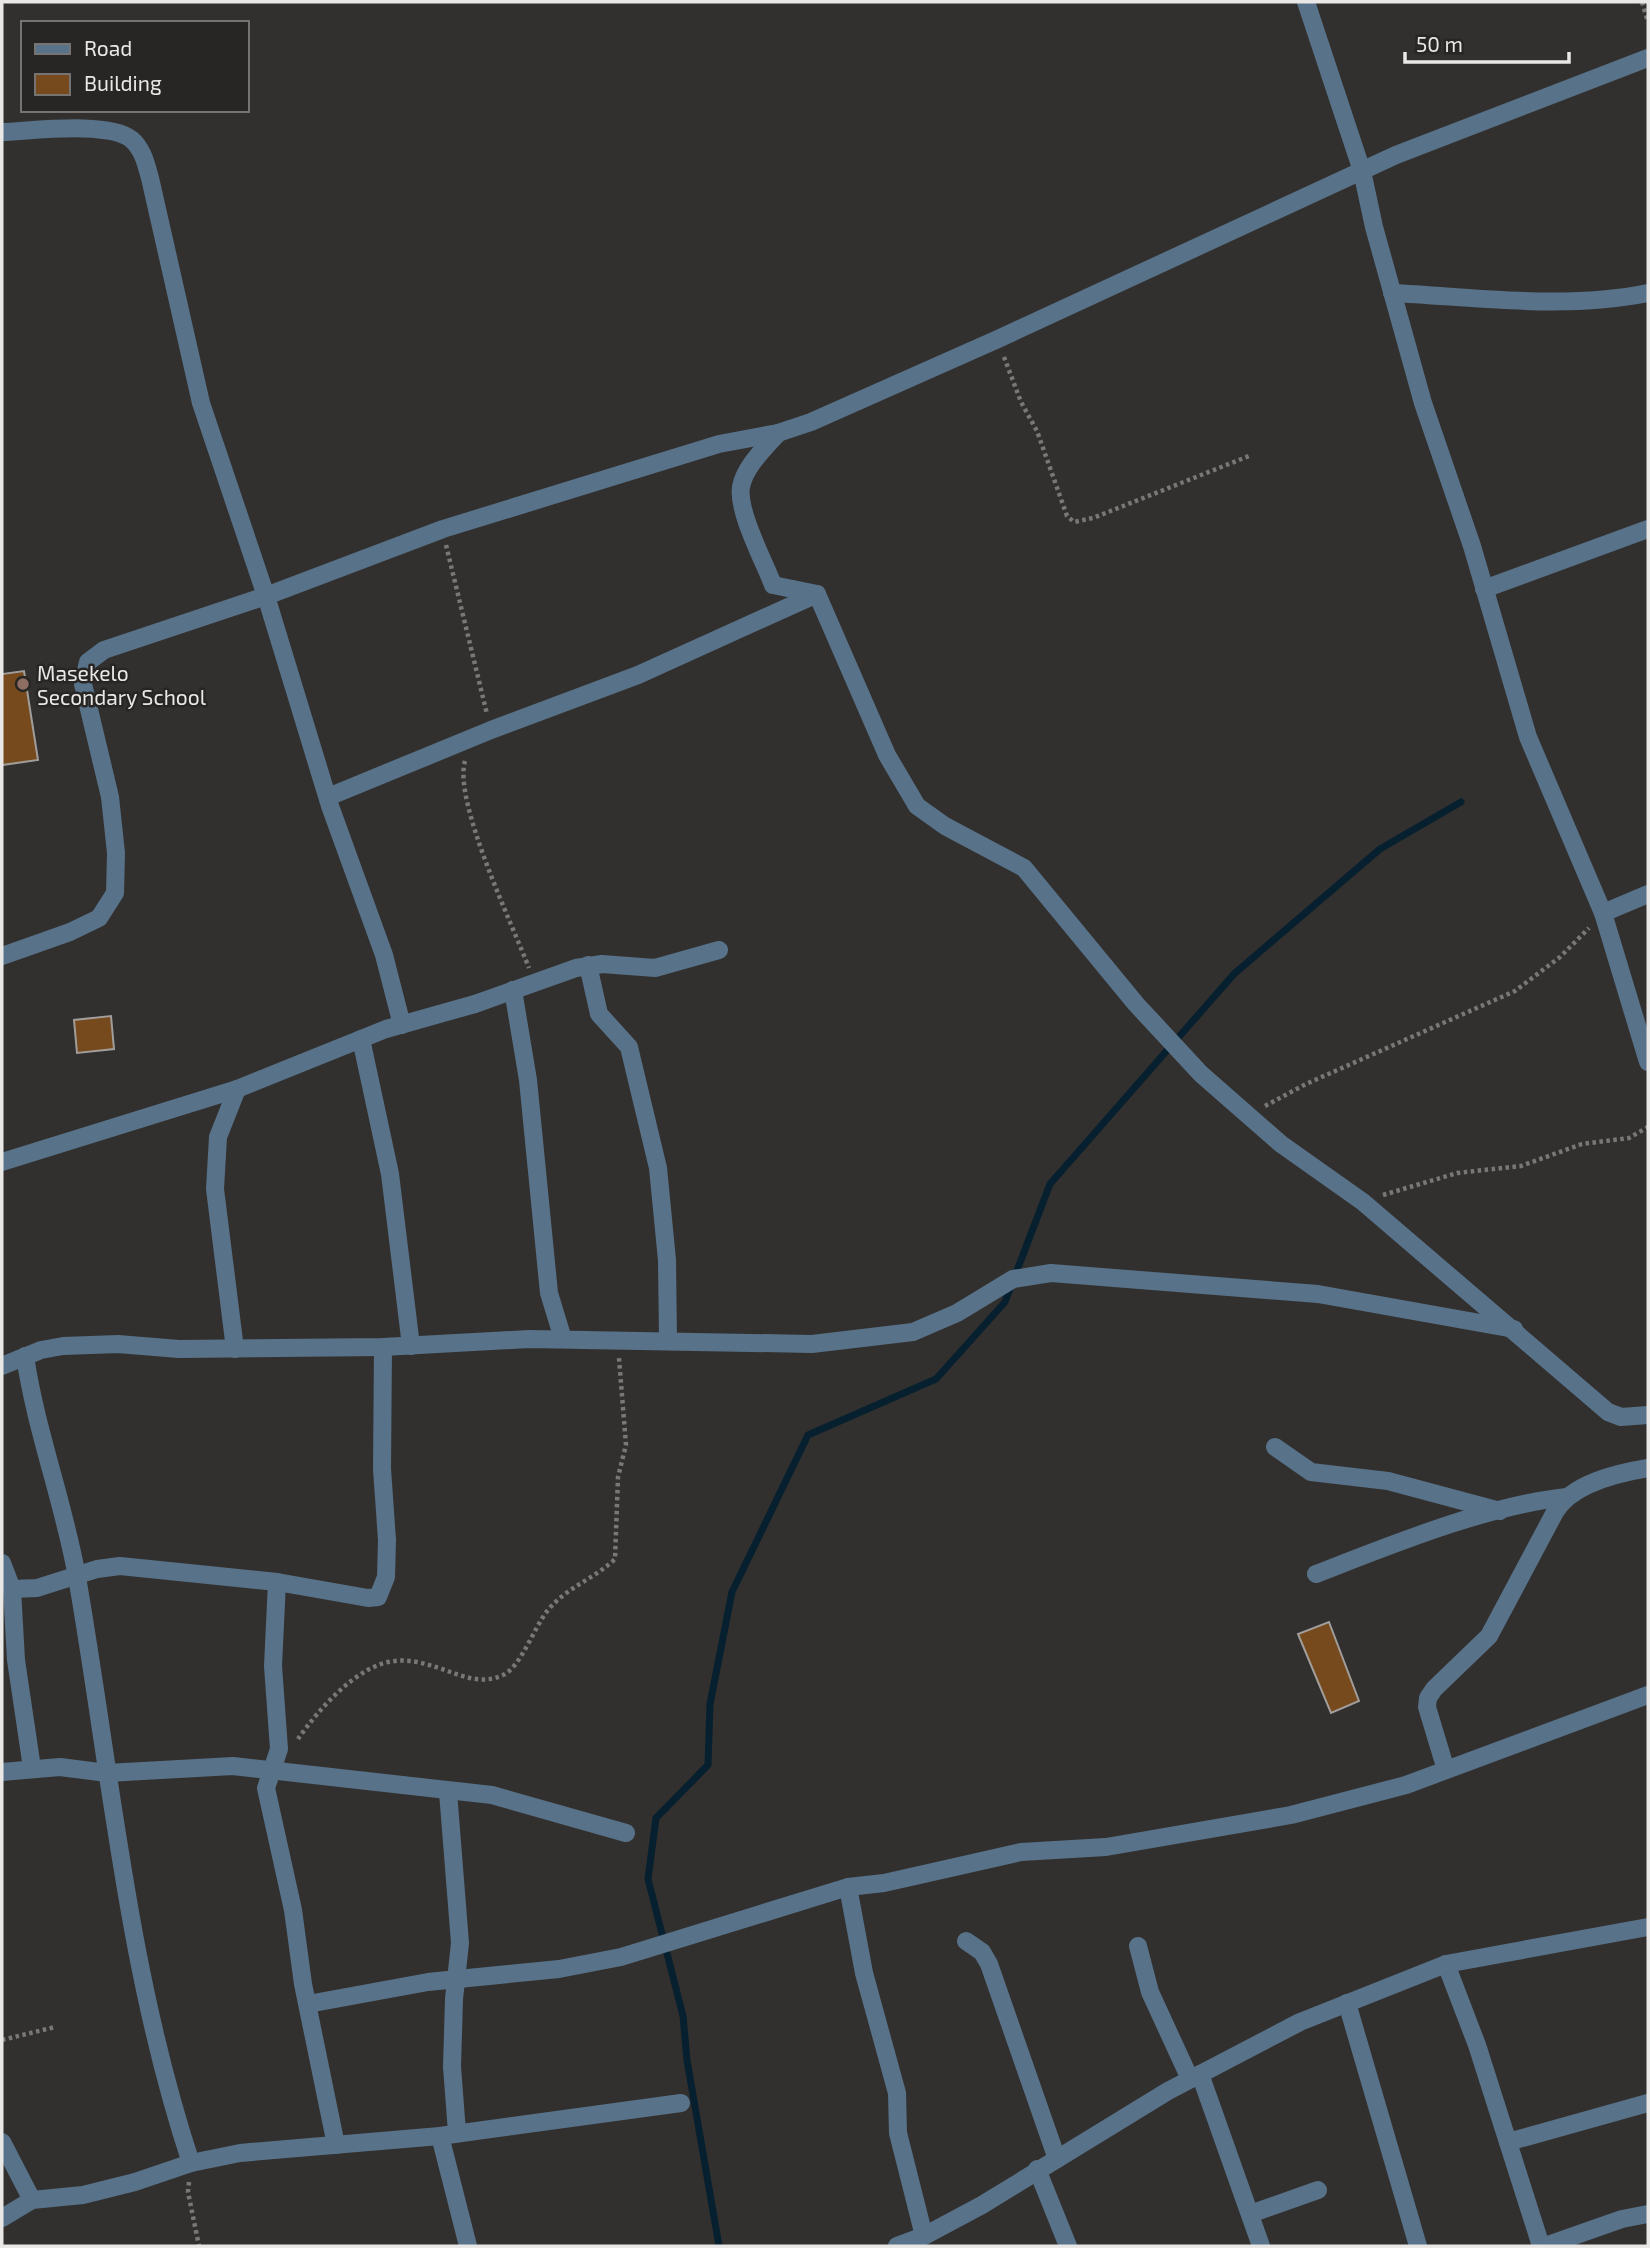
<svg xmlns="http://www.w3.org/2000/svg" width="1650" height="2248" font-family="'Exo 2',sans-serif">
<rect width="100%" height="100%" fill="#32302e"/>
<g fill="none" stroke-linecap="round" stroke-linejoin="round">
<polyline stroke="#06202f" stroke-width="7" points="719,2246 687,2060 683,2016 648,1879 656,1818 708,1765 710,1704 732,1592 808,1435 936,1379 1005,1302 1050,1184 1234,974 1380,849 1461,802"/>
</g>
<g fill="#764a1c" stroke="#a09d9b" stroke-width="2">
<polygon points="24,671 38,760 2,765 2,674"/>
<polygon points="111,1016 114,1049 77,1053 74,1020"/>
<polygon points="1329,1622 1359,1701 1331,1713 1298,1634"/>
</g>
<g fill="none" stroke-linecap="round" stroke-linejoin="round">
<g stroke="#7a7876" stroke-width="4.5" stroke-dasharray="3.5 3.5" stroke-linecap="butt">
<polyline points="1642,2 1648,22"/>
<polyline points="1004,357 1021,402 1037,431 1067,516 1074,522 1093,518 1249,456"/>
<polyline points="446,545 487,714"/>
<path d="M 465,761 C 453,801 513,926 529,968"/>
<polyline points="1265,1106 1306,1084 1515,991 1560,957 1589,928"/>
<polyline points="1383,1195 1457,1173 1521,1166 1582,1144 1629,1138 1648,1127"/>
<path d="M 298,1739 C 318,1710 358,1664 395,1661 C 411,1659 427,1664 442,1669 C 462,1676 482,1685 503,1675 C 521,1667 534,1627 548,1610 C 567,1587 594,1579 615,1559 L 618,1477 L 626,1445 L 619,1358"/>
<polyline points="2,2040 55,2027"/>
<polyline points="189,2182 188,2192 199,2246"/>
</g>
<g stroke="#587289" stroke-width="18">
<polyline points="1306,2 1362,171 1374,227 1423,403 1472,546 1528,737 1603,913 1648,1062"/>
<path d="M 2,132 C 32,131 108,121 131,139 C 143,149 146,164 150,178 L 201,403 L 266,596 L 330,806 L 384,955 L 402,1025"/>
<path d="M 1392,293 C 1476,297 1565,310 1648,293"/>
<path d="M 778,433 C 765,448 745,466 741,487 C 737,511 764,561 773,585 L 817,594 L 887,755 L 917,806 L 945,826 L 1024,868 L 1136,1004 L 1201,1074 L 1281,1144 L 1363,1202 L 1608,1412 L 1621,1417 L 1648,1415"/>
<polyline points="1484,589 1648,529"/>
<polyline points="328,797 491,730 638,675 817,594"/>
<polyline points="1603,913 1648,894"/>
<polyline points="2,956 70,932 99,918 115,893 116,853 110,797 83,684 88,662 104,650 266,596 443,529 719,444 778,433 811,422 998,339 1396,155 1648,58"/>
<polyline points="588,965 599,1014 629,1047 658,1168 667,1260 668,1339"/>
<polyline points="513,990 528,1080 549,1293 563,1339"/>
<polyline points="361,1039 390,1174 411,1346"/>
<polyline points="2,1162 237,1089 386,1029 475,1004 576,968 602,964 655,968 719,950"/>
<polyline points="235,1349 215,1189 218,1137 237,1089"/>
<path d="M 25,1356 C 36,1431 64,1503 77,1577 C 111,1774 128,1973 191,2163"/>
<polyline points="2,1366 41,1350 63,1346 118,1344 179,1349 383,1347 529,1339 812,1344 913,1332 957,1313 1013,1279 1051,1273 1318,1294 1514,1329"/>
<polyline points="1275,1447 1311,1472 1388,1481 1500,1511"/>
<polyline points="2,1563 12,1589 16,1660 32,1768"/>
<path d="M 1316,1574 C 1391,1545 1488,1505 1567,1497"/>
<polyline points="277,1582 273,1666 279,1749 266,1788 293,1910 303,1984 336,2145"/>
<polyline points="12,1589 37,1588 97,1569 120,1566 277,1582 368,1598 378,1597 386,1577 387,1540 382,1469 383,1347"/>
<path d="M 1446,1770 L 1427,1707 L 1428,1698 L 1434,1689 L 1489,1636 L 1555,1512 C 1572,1483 1618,1473 1648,1468"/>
<polyline points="2,1772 60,1767 107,1773 233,1766 492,1795 626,1833"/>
<polyline points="448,1792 460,1943 454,1999 452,2067 457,2132"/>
<polyline points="848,1887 864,1973 897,2093 898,2133 924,2236"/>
<polyline points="966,1941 982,1952 989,1964 1057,2159"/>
<polyline points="1138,1946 1150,1992 1190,2079"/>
<polyline points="1446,1964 1477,2045 1541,2246"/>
<polyline points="1347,2003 1418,2246"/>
<polyline points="308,2004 428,1982 559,1969 621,1957 848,1887 884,1883 1021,1852 1106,1847 1291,1815 1406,1785 1648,1695"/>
<polyline points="1200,2074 1261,2246"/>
<polyline points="440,2136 468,2246"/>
<polyline points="2,2142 32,2200"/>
<polyline points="1508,2142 1648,2103"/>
<polyline points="1037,2169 1068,2246"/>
<polyline points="1250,2214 1318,2190"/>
<polyline points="2,2218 32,2200 83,2195 135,2182 191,2163 240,2153 440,2136 681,2103"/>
<polyline points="897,2246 924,2236 982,2205 1168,2091 1300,2022 1446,1964 1648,1927"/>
<polyline points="1545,2246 1622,2219 1648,2214"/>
</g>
</g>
<circle fill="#8d6e63" stroke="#282624" stroke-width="2.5" cx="23" cy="684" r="7"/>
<g text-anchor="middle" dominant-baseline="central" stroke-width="5" stroke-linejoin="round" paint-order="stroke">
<g font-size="21" fill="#e9e8e6" stroke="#282624" text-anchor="start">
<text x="37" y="672">Masekelo<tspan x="37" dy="24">Secondary School</tspan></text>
</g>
</g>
<rect width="1650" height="2248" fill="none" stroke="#e9e8e6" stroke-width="7"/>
<rect x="21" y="21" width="228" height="91" fill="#282624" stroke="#757472" stroke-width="2"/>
<rect x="35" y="44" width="35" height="10" fill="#587289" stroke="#757472" stroke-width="2"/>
<text x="84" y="56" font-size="21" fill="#e9e8e6">Road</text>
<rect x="35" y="74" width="35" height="21" fill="#764a1c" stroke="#757472" stroke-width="2"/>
<text x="84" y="91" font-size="21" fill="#e9e8e6">Building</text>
<path d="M1405 52v10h164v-10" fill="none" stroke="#e9e8e6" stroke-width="3.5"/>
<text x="1416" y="52" font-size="21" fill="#e9e8e6" stroke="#282624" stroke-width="5" paint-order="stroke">50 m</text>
</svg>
